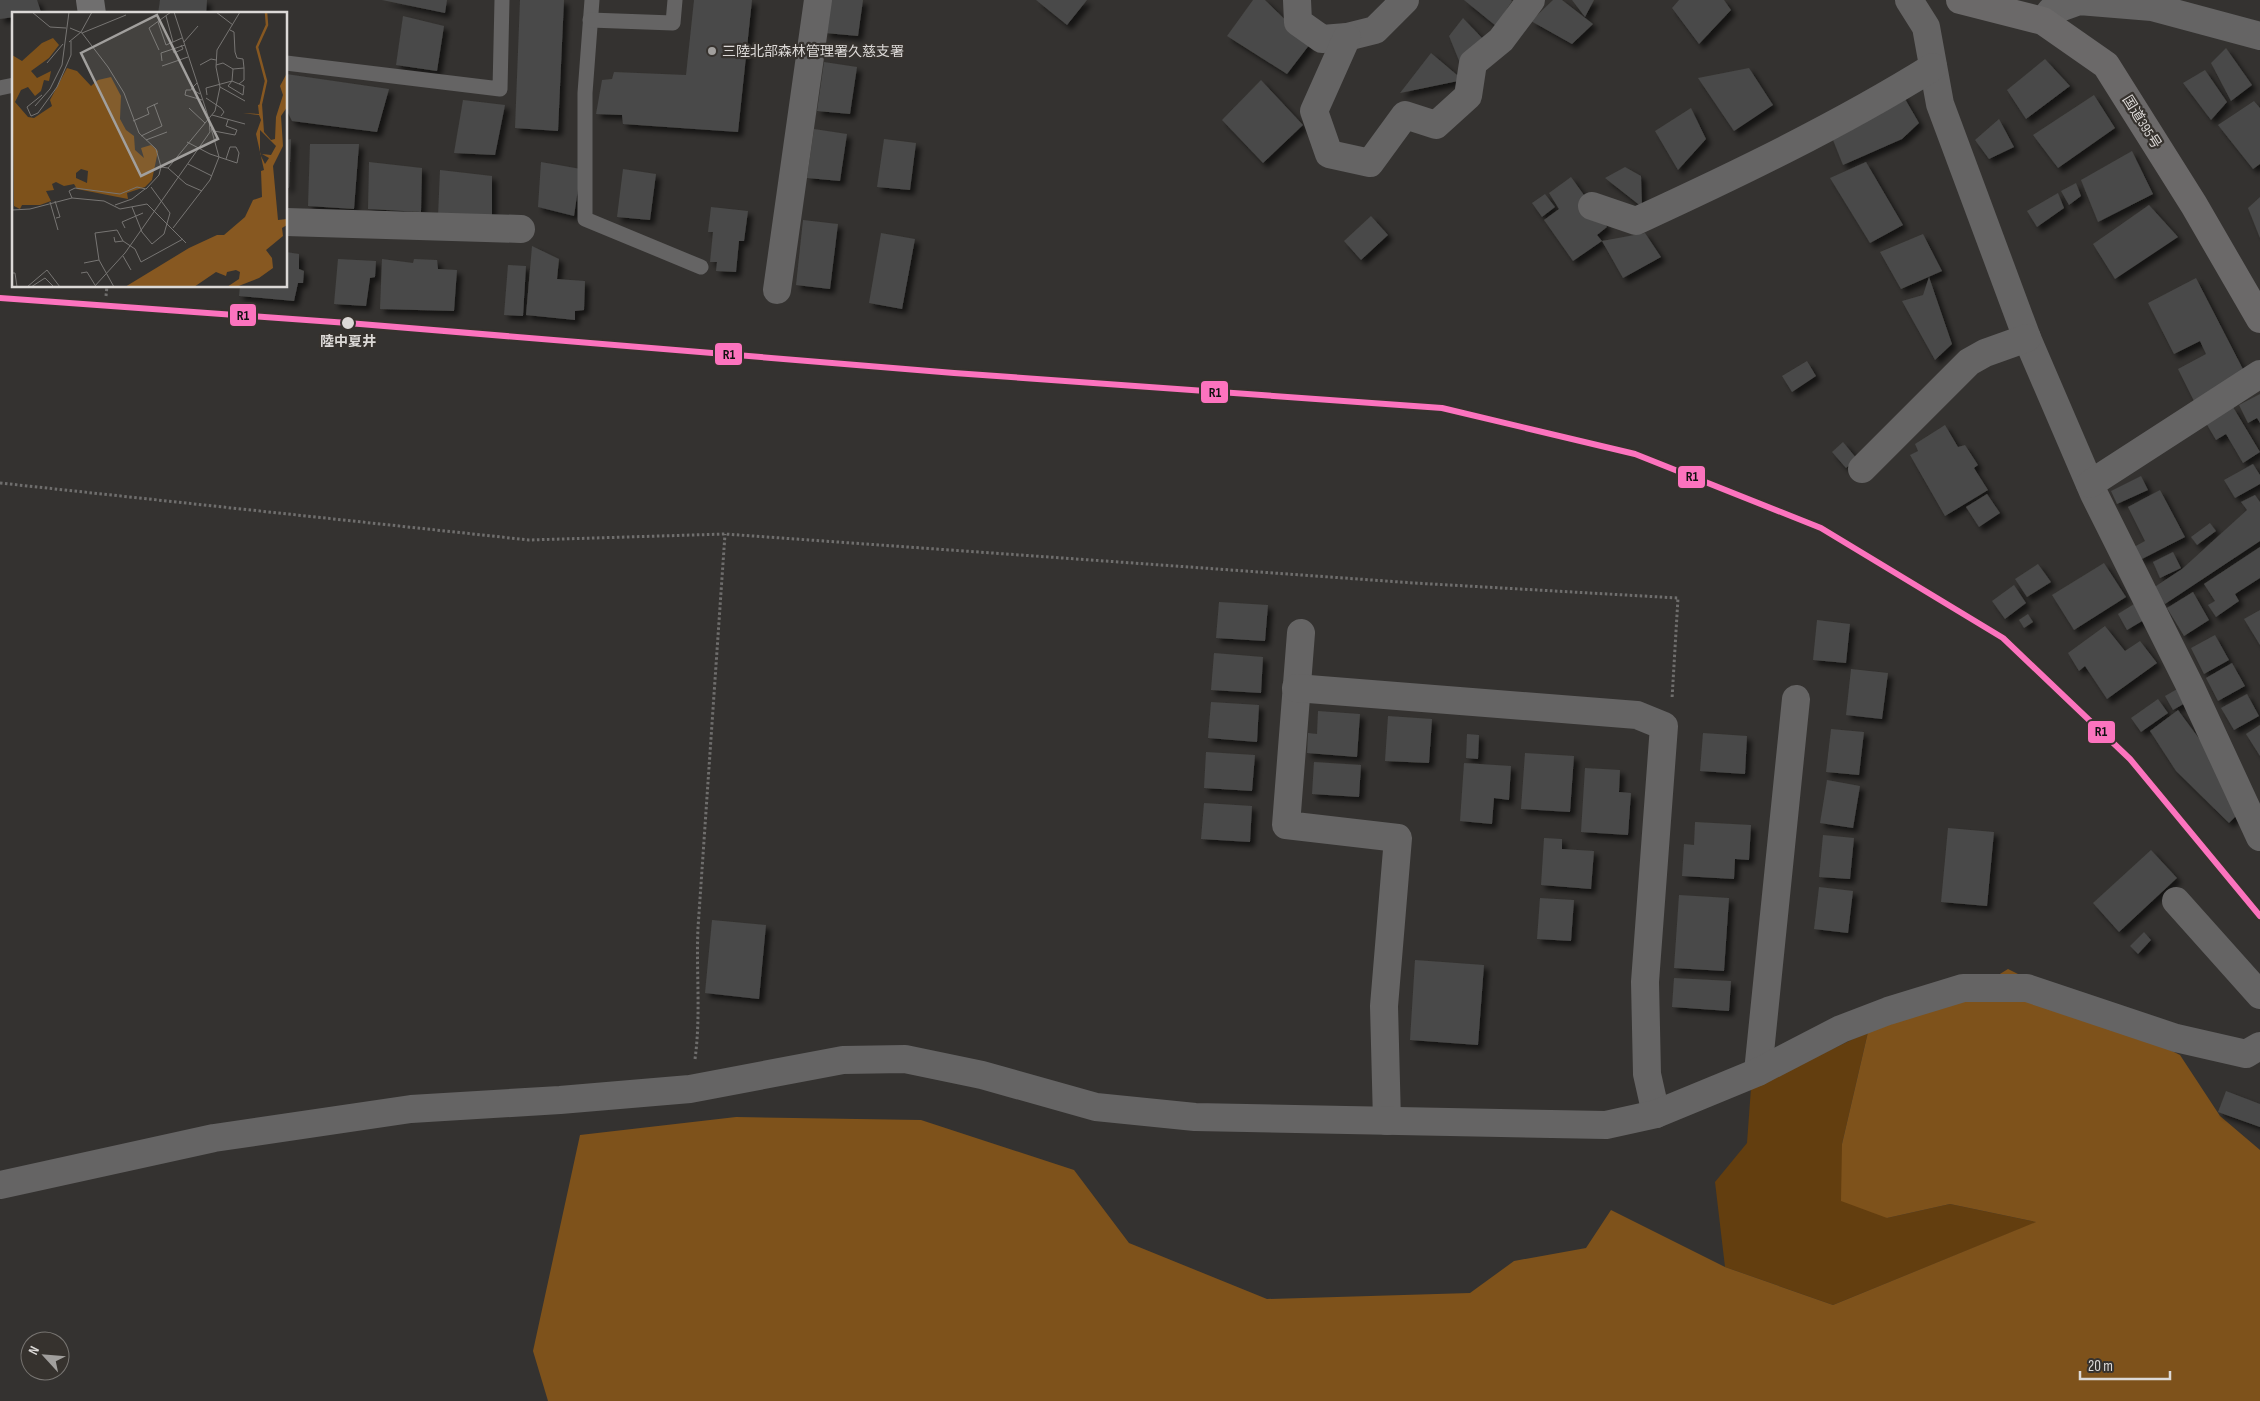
<svg xmlns="http://www.w3.org/2000/svg" width="2260" height="1401" font-family="'Sofia Sans Condensed','Noto Sans JP',sans-serif">
<defs>
<filter id="shadow"><feDropShadow dx="4.5" dy="4.5" stdDeviation="2.5" flood-color="#0009"/></filter>
</defs>
<rect width="100%" height="100%" fill="#343230"/>
<polygon fill="#633e0f" points="1868,1032 1842,1144 1887,1218 1950,1204 2037,1222 1833,1305 1725,1267 1715,1182 1747,1143 1751,1088"/>
<polygon fill="#7e521b" points="2008,969 2180,1055 2220,1116 2260,1150 2260,1401 548,1401 533,1351 580,1135 736,1117 921,1120 1074,1170 1129,1243 1267,1299 1470,1293 1514,1261 1586,1248 1611,1210 1725,1267 1833,1305 2036,1222 1950,1204 1887,1218 1841,1201 1842,1144 1868,1032 1959,999"/>
<g fill="#494948" filter="url(#shadow)">
<polygon points="0,0 37,0 41,12 14,14 14,17 0,19"/>
<polygon points="160,0 207,0 206,14 158,14"/>
<polygon points="382,0 447,0 445,13"/>
<polygon points="520,0 564,0 558,131 515,128"/>
<polygon points="694,0 752,0 738,132 623,124 622,115 596,114 602,80 612,79 614,72 686,75"/>
<polygon points="830,0 863,0 858,36 825,33"/>
<polygon points="1036,0 1087,0 1067,25"/>
<polygon points="1253,0 1265,0 1310,44 1287,74 1227,36"/>
<polygon points="1464,0 1511,0 1512,1 1496,26"/>
<polygon points="1553,0 1562,0 1593,24 1572,44 1531,21"/>
<polygon points="1572,0 1594,0 1585,17"/>
<polygon points="1679,0 1724,0 1731,10 1699,44 1672,8"/>
<polygon points="403,16 444,26 437,71 396,65"/>
<polygon points="1463,18 1483,39 1460,63 1449,36"/>
<polygon points="2226,48 2252,85 2231,101 2211,63"/>
<polygon points="1431,53 1463,80 1400,93"/>
<polygon points="2045,59 2070,86 2026,119 2007,90"/>
<polygon points="824,62 857,67 850,114 817,111"/>
<polygon points="1749,68 1773,105 1734,131 1698,78"/>
<polygon points="2205,70 2227,102 2211,120 2183,83"/>
<polygon points="286,74 389,89 377,132 292,121 286,109"/>
<polygon points="1261,80 1303,125 1263,163 1222,120"/>
<polygon points="1901,92 1919,123 1902,139 1843,165 1831,135"/>
<polygon points="2094,95 2115,128 2058,168 2033,135"/>
<polygon points="463,100 505,105 495,155 454,153"/>
<polygon points="2254,101 2260,108 2260,164 2253,169 2218,125"/>
<polygon points="1691,108 1706,139 1678,170 1655,131"/>
<polygon points="1999,119 2014,147 1989,159 1975,140"/>
<polygon points="814,129 847,134 840,181 807,178"/>
<polygon points="291,139 289,188 286,188 286,140"/>
<polygon points="884,139 916,143 910,190 877,187"/>
<polygon points="310,144 359,144 354,209 308,206"/>
<polygon points="2132,151 2153,194 2098,222 2081,180"/>
<polygon points="369,162 422,168 421,212 368,209"/>
<polygon points="541,162 581,169 574,216 538,207"/>
<polygon points="1866,162 1903,225 1870,243 1830,178"/>
<polygon points="1625,167 1641,176 1642,207 1605,178"/>
<polygon points="623,169 656,174 650,220 617,217"/>
<polygon points="440,170 492,176 492,220 438,217"/>
<polygon points="1571,177 1607,227 1597,235 1602,241 1573,261 1544,220 1559,209 1549,193"/>
<polygon points="2076,183 2081,196 2069,205 2061,191"/>
<polygon points="2058,193 2064,208 2037,227 2027,211"/>
<polygon points="1545,194 1555,207 1542,217 1532,203"/>
<polygon points="2260,197 2260,238 2248,208"/>
<polygon points="2149,205 2178,237 2115,279 2093,244"/>
<polygon points="711,207 748,211 744,241 739,241 736,272 716,271 717,262 710,262 713,232 708,232"/>
<polygon points="1371,216 1388,235 1361,260 1344,241"/>
<polygon points="803,220 838,224 830,289 796,285"/>
<polygon points="881,233 915,239 902,309 869,303"/>
<polygon points="1645,233 1661,257 1623,278 1602,241"/>
<polygon points="1923,234 1942,271 1901,289 1880,252"/>
<polygon points="532,246 559,259 557,279 585,281 584,310 575,311 575,320 526,315"/>
<polygon points="286,252 299,254 299,269 304,271 303,283 298,283 294,301 239,296 240,286 286,286"/>
<polygon points="338,259 376,261 375,277 370,278 366,306 334,304"/>
<polygon points="382,259 413,263 414,259 437,260 438,269 457,270 454,311 380,309"/>
<polygon points="508,265 526,266 523,316 504,315"/>
<polygon points="1929,277 1952,344 1935,360 1902,301 1923,295"/>
<polygon points="2196,278 2247,377 2195,403 2178,369 2206,354 2200,341 2174,354 2148,303"/>
<polygon points="1807,361 1816,376 1792,392 1782,376"/>
<polygon points="2260,394 2260,423 2257,418 2248,423 2239,405"/>
<polygon points="2233,407 2260,452 2243,463 2226,434 2216,440 2206,423"/>
<polygon points="1945,425 1958,447 1965,445 1978,465 1974,468 1988,490 1945,516 1910,455 1918,451 1915,444"/>
<polygon points="1843,442 1857,459 1846,468 1832,452"/>
<polygon points="2253,464 2260,475 2260,484 2235,498 2224,480"/>
<polygon points="2141,476 2148,490 2117,504 2111,491"/>
<polygon points="2160,490 2185,537 2140,560 2134,547 2145,541 2128,507"/>
<polygon points="1987,494 2000,513 1979,527 1966,507"/>
<polygon points="2255,495 2260,502 2260,541 2165,604 2153,588 2182,569 2247,510 2241,502"/>
<polygon points="2210,523 2216,531 2197,545 2191,537"/>
<polygon points="2260,547 2260,578 2235,594 2239,601 2216,617 2208,605 2215,601 2204,584"/>
<polygon points="2173,552 2181,568 2160,578 2153,562"/>
<polygon points="2104,563 2126,597 2074,630 2052,595"/>
<polygon points="2038,564 2051,582 2027,597 2015,579"/>
<polygon points="2014,585 2026,603 2005,619 1992,601"/>
<polygon points="2193,592 2209,620 2184,636 2167,608"/>
<polygon points="2139,601 2149,617 2127,630 2118,614"/>
<polygon points="1219,602 1268,605 1265,641 1216,638"/>
<polygon points="2260,610 2260,645 2244,619"/>
<polygon points="2028,614 2033,622 2024,628 2019,620"/>
<polygon points="1817,620 1850,624 1846,663 1813,660"/>
<polygon points="2105,626 2125,651 2140,641 2157,663 2107,699 2085,666 2079,671 2068,653"/>
<polygon points="2215,635 2229,660 2204,674 2191,648"/>
<polygon points="1214,653 1263,657 1261,693 1211,690"/>
<polygon points="2232,663 2245,686 2218,701 2206,678"/>
<polygon points="1851,669 1888,673 1882,719 1846,715"/>
<polygon points="2179,688 2187,702 2173,710 2165,696"/>
<polygon points="2247,694 2259,716 2234,730 2221,708"/>
<polygon points="2158,699 2168,713 2141,732 2131,718"/>
<polygon points="1211,702 1259,705 1257,742 1208,738"/>
<polygon points="2178,710 2212,756 2238,814 2229,823 2176,771 2150,731"/>
<polygon points="1318,711 1360,714 1357,757 1307,753 1308,733 1317,734"/>
<polygon points="1388,716 1432,719 1429,763 1385,761"/>
<polygon points="2260,725 2260,756 2246,734"/>
<polygon points="1831,729 1864,732 1859,775 1826,772"/>
<polygon points="1703,733 1747,736 1745,774 1700,771"/>
<polygon points="1467,734 1479,735 1478,759 1466,758"/>
<polygon points="1206,752 1255,755 1252,791 1204,788"/>
<polygon points="1525,753 1574,756 1570,812 1521,809"/>
<polygon points="1314,762 1361,765 1359,797 1312,794"/>
<polygon points="1464,763 1511,766 1509,800 1494,798 1492,824 1460,821"/>
<polygon points="1585,768 1620,770 1619,792 1631,793 1628,835 1581,832"/>
<polygon points="1827,780 1860,786 1853,828 1820,823"/>
<polygon points="1204,803 1252,806 1250,842 1201,839"/>
<polygon points="1695,822 1751,825 1749,860 1735,859 1734,879 1682,876 1684,844 1694,845"/>
<polygon points="1948,828 1994,832 1987,906 1941,902"/>
<polygon points="1823,835 1854,838 1850,879 1819,877"/>
<polygon points="1544,838 1562,839 1562,849 1594,851 1591,889 1541,885"/>
<polygon points="2151,850 2177,878 2119,932 2093,903"/>
<polygon points="1819,887 1853,891 1848,933 1814,929"/>
<polygon points="1679,895 1729,898 1724,971 1674,968"/>
<polygon points="1540,898 1574,900 1571,941 1537,939"/>
<polygon points="712,920 766,925 759,999 705,993"/>
<polygon points="2144,932 2151,940 2138,954 2130,946"/>
<polygon points="1415,960 1484,965 1478,1045 1410,1040"/>
<polygon points="1674,978 1731,981 1729,1011 1672,1007"/>
<polygon points="2226,1091 2260,1104 2260,1127 2218,1112"/>
</g>
<g fill="none" stroke-linecap="round" stroke-linejoin="round">
<g stroke="#6f6e6d" stroke-width="3" stroke-dasharray="2.5 2.5" stroke-linecap="butt">
<polyline points="106,296 107,286"/>
<polyline points="0,483 529,540 725,534 1414,583 1678,598 1672,699"/>
<path d="M 695,1059 C 701,1016 696,972 698,928 L 725,534"/>
</g>
<g stroke="#656464" stroke-width="15">
<polyline points="592,0 585,93 585,219 701,267"/>
<polyline points="590,20 673,23 675,0"/>
<polyline points="286,63 500,89 502,0"/>
<polyline points="0,88 14,85"/>
</g>
<g stroke="#656464" stroke-width="28">
<polyline points="1297,0 1298,22 1322,39 1347,37 1375,30 1405,0"/>
<polyline points="1909,0 1926,27 1940,104 2027,338 2094,494 2190,686 2260,837"/>
<polyline points="2043,21 2051,11 2079,1 2152,7 2260,36"/>
<polyline points="1347,37 1314,111 1329,154 1370,163 1405,115 1436,125 1468,96 1473,63 1501,40 1531,0"/>
<path d="M 1592,206 L 1636,221 C 1738,174 1838,126 1933,67"/>
<polyline points="286,222 521,229"/>
<polyline points="777,290 818,0"/>
<polyline points="1862,469 1969,362 1985,353 2027,338"/>
<polyline points="2090,484 2260,374"/>
<polyline points="1301,633 1286,825 1398,838 1384,1006 1387,1121"/>
<polyline points="1296,688 1637,715 1664,726 1645,982 1647,1074 1656,1114"/>
<polyline points="2176,901 2260,995"/>
<polyline points="1758,1072 1796,699"/>
<polyline points="0,1185 214,1138 411,1109 560,1100 690,1089 843,1060 905,1059 982,1075 1096,1107 1195,1117 1606,1125 1656,1114 1758,1072 1841,1029 1888,1011 1963,988 2027,988 2176,1038 2246,1054 2260,1046"/>
</g>
<polyline stroke="#706f6f" stroke-width="28" points="90,0 92,14"/>
<polyline stroke="#6b6969" stroke-width="28" points="1960,0 2043,21 2106,65 2194,205 2260,319"/>
<g stroke="#36322e" stroke-width="10">
<polyline id="rail-1" points="0,298 348,323 954,373 1442,408 1635,454 1821,528 2003,638 2130,759 2260,916"/>
</g>
<use href="#rail-1" stroke="#fc73be" stroke-width="6"/>
</g>
<circle fill="#a19f9d" stroke="#36322e" stroke-width="2" cx="712" cy="51" r="5"/>
<circle fill="#dcd9d7" stroke="#36322e" stroke-width="2" cx="348" cy="323" r="7"/>
<g text-anchor="middle" dominant-baseline="central" stroke-width="4.5" stroke-linejoin="round" paint-order="stroke">
<g font-size="14" fill="#dcd9d7" stroke="#36322e" text-anchor="start">
<text x="722" y="51">三陸北部森林管理署久慈支署</text>
</g>
<g font-size="14" fill="#dcd9d7" stroke="#36322e">
<text transform="translate(2142 122) rotate(58)">国道395号</text>
</g>
<g font-size="14" font-weight="bold" fill="#dcd9d7" stroke="#36322e">
<text x="348" y="341">陸中夏井</text>
</g>
</g>
<g transform="translate(12 12)">
<rect width="275" height="275" fill="#343230"/>
<path d="M 41,26 L 47,33 L 37,46 L 19,59 L 25,66 L 39,59 L 37,69 L 32,68 L 29,79 L 23,84 L 16,75 L 9,78 L 3,90 L 16,105 L 22,106 L 40,94 L 38,88 L 55,56 L 65,59 L 79,74 L 86,68 L 99,65 L 109,84 L 108,107 L 114,118 L 122,124 L 123,138 L 132,146 L 129,136 L 139,133 L 146,139 L 140,168 L 133,175 L 115,181 L 116,187 L 65,177 L 62,172 L 52,174 L 44,170 L 40,172 L 42,178 L 34,179 L 39,189 L 28,193 L 10,193 L 8,197 L 2,194 L 0,43 L 10,49 L 30,31 ZM 69,157 L 76,159 L 75,171 L 64,166 L 64,161 Z" fill="#7e521b" fill-rule="evenodd"/>
<path d="M 275,61 L 275,95 L 269,104 L 271,134 L 261,154 L 266,208 L 275,207 L 275,213 L 270,216 L 271,224 L 254,238 L 260,246 L 261,256 L 247,266 L 224,275 L 215,275 L 227,267 L 228,260 L 224,258 L 215,260 L 214,264 L 204,260 L 182,275 L 113,275 L 177,236 L 205,223 L 212,223 L 233,205 L 241,188 L 250,185 L 249,159 L 252,158 L 244,122 L 249,108 L 247,103 L 231,101 L 247,102 L 246,93 L 250,92 L 252,120 L 259,128 L 263,127 L 264,105 L 271,83 L 268,74 ZM 248,118 L 264,134 L 259,143 L 250,142 L 257,146 L 253,152 L 248,142 Z" fill="#875821" fill-rule="evenodd"/>
<path fill="none" stroke="#875821" stroke-width="2.5" d="M 248,96 L 254,69 L 245,35 L 255,13 L 254,0"/>
<path fill="none" stroke="#777573" stroke-width="1" d="M 20,0 L 38,15 L 54,16M 204,0 L 221,13M 154,4 L 161,30 L 170,26M 146,10 L 154,33 L 161,30M 58,16 L 70,21 L 96,55 L 112,81 L 127,121 L 144,137 L 149,155 L 147,163 L 134,177 L 125,175 L 108,182 L 63,176 L 57,179 L 60,186M 137,16 L 147,38M 137,16 L 159,0M 70,21 L 114,3M 57,30 L 69,20 L 80,0M 172,30 L 186,14M 160,36 L 162,41 L 171,37 L 169,33M 150,49 L 149,41 L 173,33M 35,51 L 51,32M 188,53 L 199,47 L 204,48M 204,53 L 211,51 L 221,57M 150,54 L 176,45M 185,71 L 179,77 L 188,82M 227,72 L 232,68 L 232,56M 208,75 L 233,89M 179,78 L 174,78 L 173,83 L 190,88M 30,83 L 15,95 L 19,104 L 26,101 L 45,75 L 59,43 L 59,29M 195,83 L 194,76 L 220,69 L 232,74 L 231,83 L 216,74 L 220,69 L 221,57 L 232,56 L 231,47 L 225,46 L 223,40 L 222,20 L 218,18M 194,86 L 209,96 L 212,100 L 209,104M 23,94 L 38,77 L 50,53 L 57,0M 177,96 L 193,111M 200,103 L 233,112M 121,109 L 137,102 L 135,96 L 146,91M 202,119 L 223,123 L 225,118 L 214,114 L 216,108M 129,124 L 150,114 L 142,92M 134,128 L 155,120M 175,130 L 198,142 L 225,151 L 227,141 L 224,135 L 218,135 L 214,147M 176,152 L 200,164M 149,155 L 156,156 L 174,172 L 190,179M 156,156 L 203,99 L 208,75 L 204,55 L 205,38 L 228,0M 43,189 L 48,205 L 44,206M 38,190 L 46,218M 103,193 L 120,187 L 133,177M 120,195 L 130,220 L 140,232 L 152,222 L 158,201 L 139,175M 0,198 L 18,197 L 60,186 L 92,189 L 108,197 L 135,192 L 174,231M 113,216 L 110,210 L 131,201M 161,216 L 198,168 L 207,145 L 199,116M 102,225 L 103,230 L 111,229 L 123,237 L 129,250 L 171,227M 111,244 L 119,258M 87,248 L 83,221 L 105,218 L 111,229M 72,251 L 87,248 L 102,275M 0,261 L 3,261 L 5,275M 69,261 L 75,260 L 83,273M 15,275 L 35,258 L 48,275M 19,275 L 33,266 L 42,275M 82,275 L 113,241 L 198,120 L 197,107 L 162,0"/>
<path fill="#a19f9d" fill-opacity="0.15" stroke="#a19f9d" stroke-width="2.5" d="M 145,3 L 206,127 L 129,164 L 69,41 Z"/>
<rect width="275" height="275" fill="none" stroke="#dcd9d7" stroke-width="2.5"/>
</g>
<g stroke="#36322e" stroke-width="2">
<rect x="229" y="303" width="28" height="24" rx="5" fill="#fc73be"/>
<rect x="714" y="342" width="29" height="24" rx="5" fill="#fc73be"/>
<rect x="1200" y="380" width="29" height="24" rx="5" fill="#fc73be"/>
<rect x="1677" y="465" width="29" height="24" rx="5" fill="#fc73be"/>
<rect x="2087" y="720" width="29" height="24" rx="5" fill="#fc73be"/>
</g>
<g font-size="14" text-anchor="middle" font-weight="bold" fill="#111">
<text x="243" y="320">R1</text>
<text x="729" y="359">R1</text>
<text x="1215" y="397">R1</text>
<text x="1692" y="481">R1</text>
<text x="2101" y="736">R1</text>
</g>
<g transform="translate(45 1356) rotate(296)"><circle r="24" fill="#36322e" stroke="#787572"/>
<path d="M0-4L9 19L0 12L-9 19Z" fill="#a19f9d"/>
<text y="-8" font-size="14" font-weight="bold" text-anchor="middle" fill="#dcd9d7">N</text>
</g>
<path d="M2080 1371v8h90v-8" fill="none" stroke="#dcd9d7" stroke-width="2.5"/>
<text x="2088" y="1371" font-size="15" fill="#dcd9d7" stroke="#36322e" stroke-width="4" paint-order="stroke">20 m</text>
</svg>
